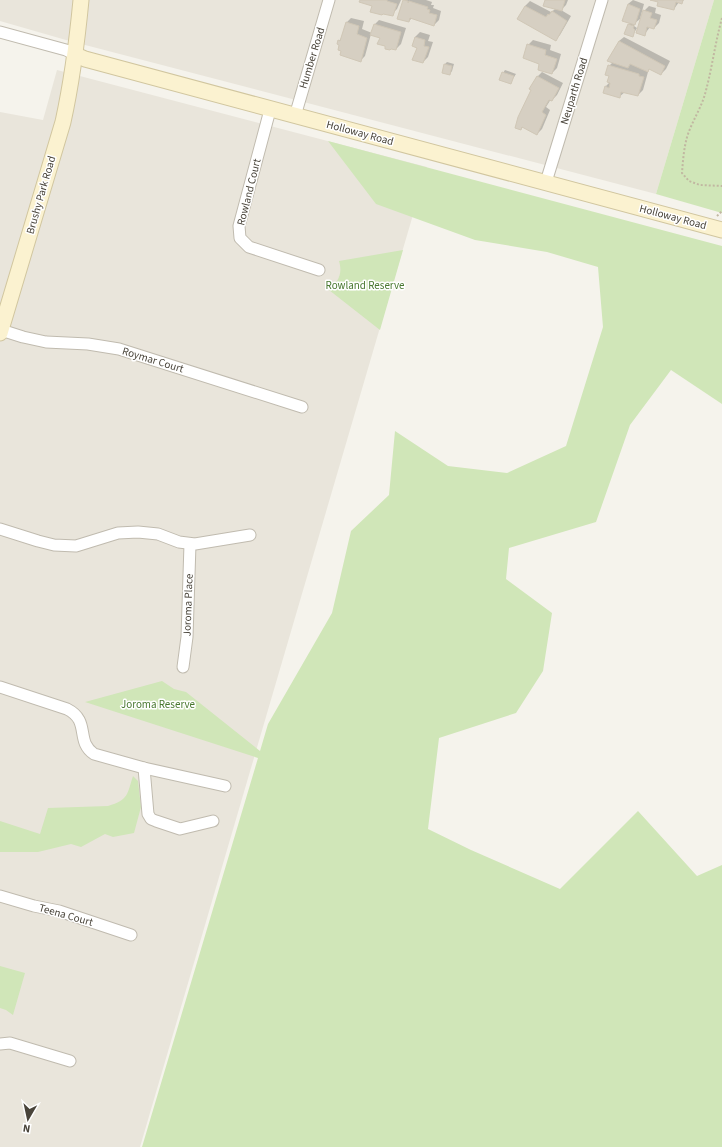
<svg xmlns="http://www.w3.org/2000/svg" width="722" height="1147" font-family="'Source Sans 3',sans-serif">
<rect width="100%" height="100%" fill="#f5f3ec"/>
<g fill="#e9e5db">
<polygon points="0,0 714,0 656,194 66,40 0,21"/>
<polygon points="57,70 427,167 140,1147 0,1147 0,112 43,120"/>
</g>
<g fill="#d0e6b8">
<polygon points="714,0 722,0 722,213 656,194"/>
<polygon points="328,141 722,246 722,404 671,370 630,425 596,522 509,548 506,579 552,613 543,671 516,713 439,738 428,829 471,850 560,889 638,811 697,876 722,865 722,1147 142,1147 258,758 85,702 162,681 174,689 186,692 260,751 268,724 332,613 351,531 389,495 395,431 448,466 507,473 566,446 603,327 598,267 547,252 475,240 376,204"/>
<path d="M 403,250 L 380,330 L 329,290 C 338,282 343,274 339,261 Z"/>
<path d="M 133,776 L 138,781 L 141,807 L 134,833 L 113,837 L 105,834 L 81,847 L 71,844 L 38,852 L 0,852 L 0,821 L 40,834 L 48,808 L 108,806 C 129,800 127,794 133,776 Z"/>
<polygon points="0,966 25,973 13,1015 6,1010 0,1008"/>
</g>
<g fill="#0003">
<polygon points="361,0 401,0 397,9 392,14"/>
<polygon points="405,0 426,0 432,2 431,5 434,5 433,8 441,11 439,20 434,25 412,18 409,21"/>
<polygon points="546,0 568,0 566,5 561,10 571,16 560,35 555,40 525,6 530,1 551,12 554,10 556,8"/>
<polygon points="633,0 644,4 640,19 635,23 634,26 637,28 632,36 628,25 630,23 628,4"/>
<polygon points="654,0 684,0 682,2 679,2 674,9"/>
<polygon points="649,6 656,8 655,13 661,15 659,23 654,28 650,27 644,35 644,11"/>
<polygon points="351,18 364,21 362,29 372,33 374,25 379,20 406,28 401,44 396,49 381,37 371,34 365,56 360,61 341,44 339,41 342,37 346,23"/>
<polygon points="420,32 430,35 428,41 433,42 428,57 423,62 418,48 413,45 415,37"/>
<polygon points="624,37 670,61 666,69 661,74 650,68 647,72 648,72 643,90 638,95 625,92 619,97 605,92 606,86 610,82 609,66 613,62 619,41"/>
<polygon points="533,40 551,45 550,50 561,54 557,68 552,73 540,64 528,45"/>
<polygon points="447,62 454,64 452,71 450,74 443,72 445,64"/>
<polygon points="505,70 516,74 510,83 503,73"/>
<polygon points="542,72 563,83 557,95 552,100 551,99 546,107 550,110 542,129 537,134 523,127 520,129 537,77"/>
</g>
<g fill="#d6cfc2" stroke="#d0c7b6">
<polygon points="360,0 387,0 387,1 397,4 393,16 383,14 382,15 370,12 372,6 359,2"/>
<polygon points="403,0 408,1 408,3 409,1 428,7 427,9 430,10 429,13 437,15 434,26 410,18 409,22 397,19"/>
<polygon points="545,0 565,0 562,11 543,6"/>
<polygon points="650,0 683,0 682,4 676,2 674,10 657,6 658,2"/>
<polygon points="628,4 640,9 635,25 622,21"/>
<polygon points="525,6 546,17 548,14 549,15 552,11 567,21 556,41 517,19"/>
<polygon points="643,10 652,13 650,18 657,20 654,29 647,27 645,36 636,33"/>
<polygon points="346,22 359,26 357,34 367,38 361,62 340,55 341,51 338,50 339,45 337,44 338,40 340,41"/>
<polygon points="374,24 401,32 396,50 391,49 390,50 385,49 385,46 377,44 380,38 370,35"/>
<polygon points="628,24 634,26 633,28 635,30 633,37 624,34"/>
<polygon points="415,37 425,40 424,46 429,47 423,63 412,60 417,48 412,46"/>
<polygon points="619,41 665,66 661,75 649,69 648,72 630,64 628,68 607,61"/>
<polygon points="527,44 546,50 545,55 557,59 552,74 538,70 539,64 523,58"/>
<polygon points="444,64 452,66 450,75 442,73"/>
<polygon points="608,65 639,74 639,76 644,77 638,96 621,92 620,98 603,93 605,86 609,88 610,83 607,82 609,76 605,75"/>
<polygon points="502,72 514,76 511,84 499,80"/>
<polygon points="537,76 559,88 552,101 549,100 542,112 546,115 537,135 522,127 521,130 515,128 518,117 531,90 529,89"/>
</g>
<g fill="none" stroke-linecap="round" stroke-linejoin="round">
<g stroke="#c0bbaf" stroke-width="13">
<g id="street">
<polyline points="0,32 66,50 76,55"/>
<polyline points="270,110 239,226 240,238 249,247 319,270"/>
<polyline points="295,116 329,0"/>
<polyline points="546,182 602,0"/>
<polyline points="1,330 23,337 46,342 88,344 119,349 302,407"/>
<polyline points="0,529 38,541 54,545 76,546 118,533 138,532 158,534 179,542 195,544 250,535"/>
<polyline points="183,667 187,637 190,544"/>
<path d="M 0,687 L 67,709 C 91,721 75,741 94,754 L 144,768 L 225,786"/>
<polyline points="144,768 148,814 151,819 156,821 180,829 213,821"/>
<polyline points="0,896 34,906 59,911 131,935"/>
<polyline points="0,1044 10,1043 70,1061"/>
</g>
</g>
<g stroke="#d1c69f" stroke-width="17">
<g id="secondary">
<polyline points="76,55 85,59 722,230"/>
<path d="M 0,333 L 63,122 C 72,81 77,42 81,0"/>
</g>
</g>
<g stroke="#c1b7a1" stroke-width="2" stroke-dasharray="2 2" stroke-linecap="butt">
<path d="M 722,18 C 715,43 712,69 705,94 C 701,108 693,120 688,134 C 684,146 683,160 682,173 L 689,181 L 700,185 L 722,186"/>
<polyline points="717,216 722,211"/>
</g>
<use href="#street" stroke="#fff" stroke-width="11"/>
<use href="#secondary" stroke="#fbf2d0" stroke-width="15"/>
</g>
<g text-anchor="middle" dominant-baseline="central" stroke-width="3" stroke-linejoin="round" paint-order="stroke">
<g font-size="11" fill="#49443a" stroke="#fff">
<text transform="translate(312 58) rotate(-73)">Humber Road</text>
<text transform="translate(574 91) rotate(-73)">Neuparth Road</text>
<text transform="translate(360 133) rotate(15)">Holloway Road</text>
<text transform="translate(249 192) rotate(-76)">Rowland Court</text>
<text transform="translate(41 195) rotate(-74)">Brushy Park Road</text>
<text transform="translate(673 217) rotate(15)">Holloway Road</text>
<text transform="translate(153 360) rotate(17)">Roymar Court</text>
<text transform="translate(188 605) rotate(-88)">Joroma Place</text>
<text transform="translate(66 915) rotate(16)">Teena Court</text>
</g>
<g font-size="11" fill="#497830" stroke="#fff">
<text x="365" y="285">Rowland Reserve</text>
<text x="158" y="704">Joroma Reserve</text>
</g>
</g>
<g transform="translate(28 1119) rotate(189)" stroke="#ffffff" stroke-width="3" paint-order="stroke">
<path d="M0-3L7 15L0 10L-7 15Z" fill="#49443a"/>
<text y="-6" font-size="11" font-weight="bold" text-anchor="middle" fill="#49443a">N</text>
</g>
</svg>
